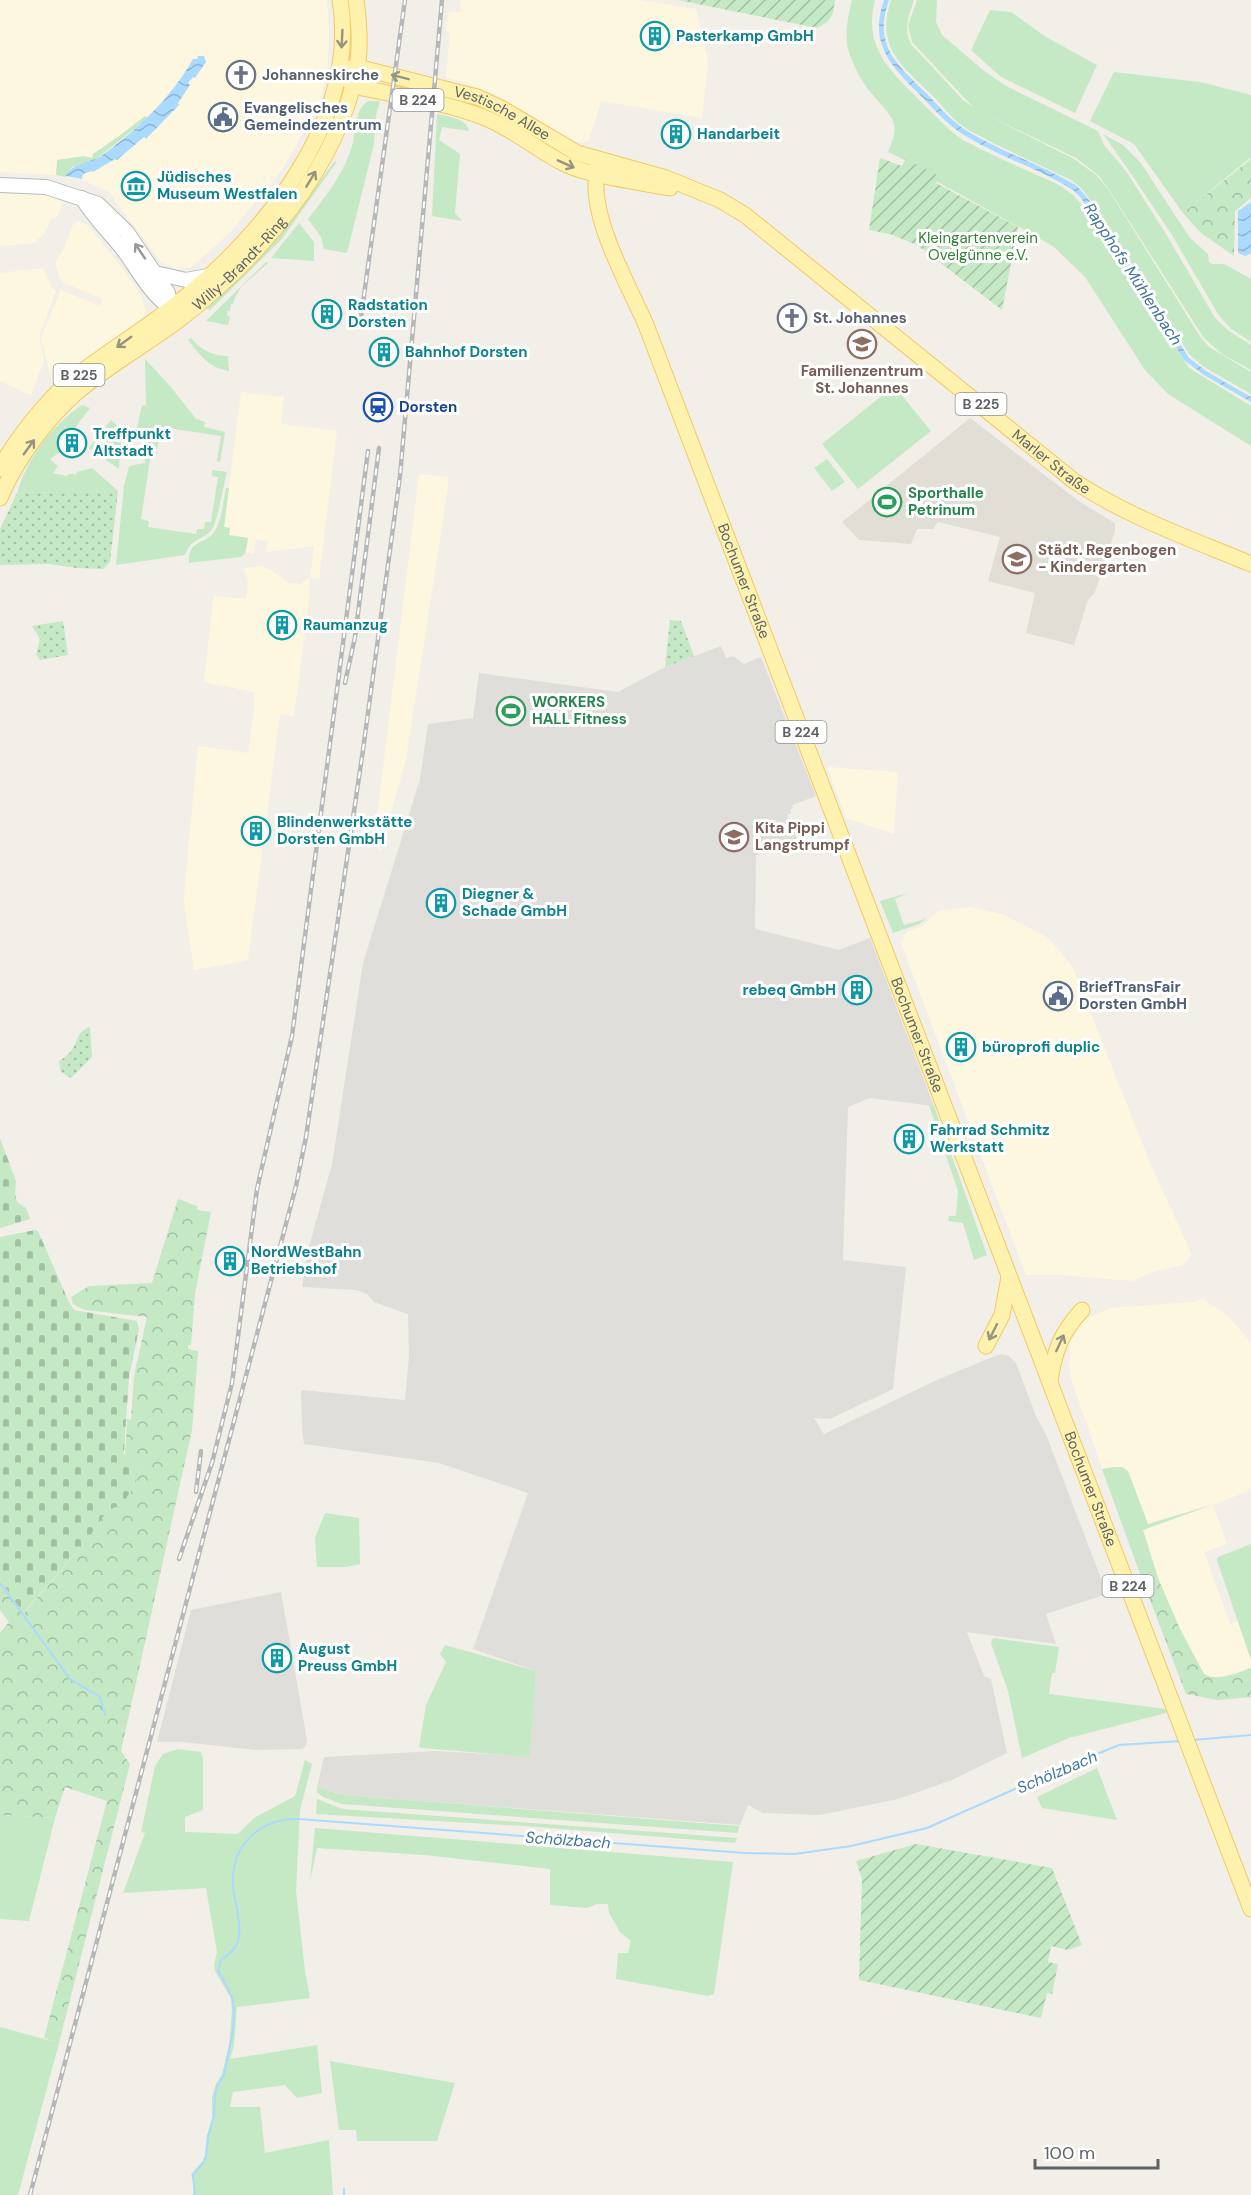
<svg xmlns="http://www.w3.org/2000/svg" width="1251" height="2195" font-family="'DM Sans',sans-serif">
<defs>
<pattern id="forest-crowns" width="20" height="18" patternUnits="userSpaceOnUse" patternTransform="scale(1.5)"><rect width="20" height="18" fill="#c5e8c5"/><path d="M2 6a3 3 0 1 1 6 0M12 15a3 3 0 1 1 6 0" fill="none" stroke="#a3c0a4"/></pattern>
<pattern id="cemetery-stones" width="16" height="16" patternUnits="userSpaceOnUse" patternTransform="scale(1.5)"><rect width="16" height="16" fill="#c5e8c5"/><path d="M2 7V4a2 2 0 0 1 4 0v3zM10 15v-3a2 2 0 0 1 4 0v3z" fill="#a3c0a4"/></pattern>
<pattern id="park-dots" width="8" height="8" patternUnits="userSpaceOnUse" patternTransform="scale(1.5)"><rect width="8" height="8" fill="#c5e8c5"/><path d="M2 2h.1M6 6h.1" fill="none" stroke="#a3c0a4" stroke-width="1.8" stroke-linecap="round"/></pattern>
<pattern id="garden-furrows" width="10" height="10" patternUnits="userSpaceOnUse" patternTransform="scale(1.5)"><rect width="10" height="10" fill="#c5e8c5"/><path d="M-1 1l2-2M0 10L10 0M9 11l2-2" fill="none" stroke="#a3c0a4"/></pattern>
<pattern id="water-waves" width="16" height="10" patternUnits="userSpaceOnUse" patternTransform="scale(1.5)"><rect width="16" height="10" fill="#aadaff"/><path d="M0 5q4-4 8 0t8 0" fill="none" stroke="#8eb4d2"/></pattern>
</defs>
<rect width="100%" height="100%" fill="#f1efe8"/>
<g fill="#fef7e0">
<polygon points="0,0 327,0 329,34 327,75 319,104 282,170 232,230 208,253 190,268 177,269 161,262 108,191 82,180 55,175 0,172"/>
<polygon points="461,0 640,0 696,9 708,61 702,118 601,101 589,140 582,143 575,141 495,94 446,77 450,33 446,30 449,12 460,12"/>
<polygon points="0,191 38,194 55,197 63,202 57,217 51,219 44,234 34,243 0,246"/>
<polygon points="78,221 89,226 125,272 140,293 146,311 142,318 52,383 41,337 61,290 100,306 103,299 64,283 60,279 55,262 64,249 72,226"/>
<polygon points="43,268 51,286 56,291 39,336 44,361 31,395 0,381 0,273"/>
<polygon points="241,392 280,397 284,395 281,424 337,431 319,579 310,578 314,546 266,552 268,541 256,539 254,554 246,552 248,538 229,535 224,527"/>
<polygon points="419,474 448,477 448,487 406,759 380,852 376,847 374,842"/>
<polygon points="261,566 271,570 289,583 301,584 309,578 310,593 294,716 280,714 248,960 194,970 184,902 185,884 198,746 248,753 254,710 254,692 204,682 213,602 214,596 246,599 248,581 244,568"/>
<polygon points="827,767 898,772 894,834 846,818"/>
<polygon points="970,907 1002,914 1043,935 1051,941 1072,966 1150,1163 1189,1248 1191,1256 1183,1265 1155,1271 1132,1281 1062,1275 1026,1275 901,943 906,932 922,926 938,911"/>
<polygon points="1203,1299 1228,1316 1250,1341 1251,1345 1251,1490 1213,1505 1227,1544 1204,1552 1230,1624 1238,1621 1251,1660 1251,1668 1219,1677 1209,1677 1204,1674 1180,1629 1163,1592 1143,1530 1212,1504 1148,1524 1128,1471 1115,1467 1102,1469 1071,1378 1069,1364 1071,1336 1074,1329 1086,1319 1110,1308 1193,1302"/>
</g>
<g fill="#e0deda">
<polygon points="721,646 726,658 733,656 744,664 761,657 816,796 792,805 793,808 790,809 791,813 787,815 797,839 756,855 755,929 839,950 870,938 934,1106 870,1098 848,1107 843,1260 906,1267 893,1389 830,1419 814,1418 824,1434 937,1380 995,1356 1001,1354 1009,1356 1016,1363 1036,1416 1047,1437 1107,1594 1046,1614 1056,1644 967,1632 984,1676 991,1679 1007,1753 952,1780 898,1799 820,1815 763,1813 748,1805 740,1825 342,1795 317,1787 324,1757 435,1751 530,1756 536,1671 473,1649 528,1493 439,1463 304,1444 302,1429 301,1390 405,1400 409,1356 408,1314 374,1302 367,1294 356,1290 302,1287 307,1254 332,1164 363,963 420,779 428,724 473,718 479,673 618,692 665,667"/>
<polygon points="281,1592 307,1740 305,1747 302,1749 257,1750 182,1742 157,1742 191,1610"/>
</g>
<polygon fill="#e1ded6" points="970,418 1080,502 1115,523 1115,531 1095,592 1088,600 1074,645 1026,633 1035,593 988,581 1000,537 938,522 933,529 917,529 911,544 859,540 842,522"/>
<g fill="#c5e8c5">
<path d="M 852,0 L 875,0 C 862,50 893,73 925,106 C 937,117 949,131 963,140 C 994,157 1027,170 1059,185 L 1073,195 L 1084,207 L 1189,368 L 1251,406 L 1251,446 L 1168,394 L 1145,370 L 1085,277 L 1053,246 L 936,181 L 938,176 L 888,152 C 902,121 892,118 873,95 C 863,84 855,69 850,55 C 843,38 848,17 852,0 Z"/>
<path d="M 891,0 L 914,0 C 909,15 903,29 911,44 L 963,100 L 974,108 L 912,42 L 908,25 L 917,0 L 937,0 L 936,22 L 942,35 L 983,70 L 1006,86 L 1098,131 L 1104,145 L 1126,171 L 1169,239 L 1215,318 L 1229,331 L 1251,345 L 1251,370 L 1222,354 L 1204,338 L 1108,188 L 1098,175 L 1076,158 L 979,111 L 1074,159 L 1096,175 L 1108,189 L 1201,338 L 1209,347 L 1251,372 L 1251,394 L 1204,367 L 1189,354 L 1094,204 L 1080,187 L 1071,180 C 1037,163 1000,148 967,129 C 954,121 944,108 934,97 C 902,66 875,48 891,0 Z"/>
<polygon points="990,10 1011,12 1046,37 1097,65 1075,113 1001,77 971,50"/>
<polygon points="1114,72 1200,82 1251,95 1251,157 1183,213 1134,144 1090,121"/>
<path d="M 369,101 L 380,101 L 376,115 L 374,144 L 347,253 L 324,249 L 321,237 L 308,219 C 327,195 345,172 353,143 C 356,130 355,107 369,101 Z"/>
<path d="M 437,114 C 449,117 466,118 469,131 L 442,127 L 439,140 L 460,154 L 455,213 L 462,221 L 432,216 Z"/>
<polygon points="145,116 148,118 95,160 72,167 65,177 56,175 57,160 84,156 92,158 93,154 119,136"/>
<polygon points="1103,134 1123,145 1140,162 1190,238 1208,254 1209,262 1212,264 1224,264 1251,279 1251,342 1230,328 1218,314 1172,235 1132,175"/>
<polygon points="335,161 336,163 281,240 210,310 205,308 304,202"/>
<polygon points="299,223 314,242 314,261 271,258"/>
<polygon points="266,262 268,262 267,264 241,287 235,298 233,304 231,304 230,311 227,311 227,315 230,317 228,325 206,321"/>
<path d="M 191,338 C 201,350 213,356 228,356 L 229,371 C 209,368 200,355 188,340 Z"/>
<polygon points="145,359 170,386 196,419 205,422 204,427 225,432 220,462 217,461 221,436 161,427 157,449 145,447 145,440 136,433 142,405 146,406"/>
<polygon points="894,386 931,431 858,489 822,444"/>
<path d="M 82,405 L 90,408 L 58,450 L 60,452 L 50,459 L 58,466 L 53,473 L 67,476 L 69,474 L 76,474 L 77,472 L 92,468 L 118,491 L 17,493 C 27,459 52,425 82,405 Z"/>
<polygon points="111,420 122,430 119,469 89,448"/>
<path d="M 145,450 L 157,452 L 157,454 L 151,453 L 141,519 L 149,521 L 148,527 L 196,534 L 197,529 L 204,529 L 205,522 L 211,522 L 218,477 L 212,476 L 212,470 L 227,472 C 223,486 219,517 212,529 C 204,541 192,536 185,555 L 116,565 L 124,486 L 129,466 L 145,463 Z"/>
<polygon points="827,459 845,482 832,491 814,468"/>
<path d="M 226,488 L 229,488 L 224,527 L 230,528 L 229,535 L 248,538 L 245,554 L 241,557 L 189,563 C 188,538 205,546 215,531 C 222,520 223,501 226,488 Z"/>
<polygon points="908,893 895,899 904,925 926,919 919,924 893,933 880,901"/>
<polygon points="929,1105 934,1106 987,1255 974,1260 963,1223 948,1221 949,1216 956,1216 958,1191"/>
<polygon points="1115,1467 1122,1467 1128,1471 1148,1524 1212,1505 1143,1530 1158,1578 1143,1582 1102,1469"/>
<polygon points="325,1513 359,1518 360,1564 346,1567 317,1567 315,1538"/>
<polygon points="1251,1544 1251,1660 1217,1560 1218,1557"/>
<polygon points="993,1638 1059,1647 1055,1673 1052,1673 1049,1694 1166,1709 1166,1713 1069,1738 1022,1758 1008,1691 991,1643"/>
<polygon points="445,1645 536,1671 530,1757 422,1748 419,1747 426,1705 446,1662 440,1654"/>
<polygon points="178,1749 201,1752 203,1758 203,1810 185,1817 185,1832 238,1834 254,1818 295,1796 305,1760 312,1764 300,1810 296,1891 305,1971 310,1998 237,2007 234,2046 230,2059 317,2045 322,2093 297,2098 285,2085 233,2092 230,2107 260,2107 265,2153 329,2140 333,2195 193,2195 194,2186 191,2174 203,2161 205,2156 207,2135 212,2118 212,2097 216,2084 222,2074 229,2046 232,2010 231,1998 215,1971 214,1965 217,1952 206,1888 123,1893 145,1833 141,1832 155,1766 163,1754"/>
<polygon points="1097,1768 1117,1820 1042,1808 1037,1797"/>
<polygon points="317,1787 342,1795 739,1826 738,1833 342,1804 323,1797 317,1792"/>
<polygon points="317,1799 342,1809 737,1838 735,1843 525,1826 316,1814"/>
<polygon points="0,1815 55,1818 29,1921 0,1919"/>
<polygon points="315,1828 733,1862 714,1994 708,1996 616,1979 618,1953 628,1953 631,1941 620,1932 609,1913 608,1904 597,1904 587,1908 550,1905 550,1869 424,1855 317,1848 310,1881"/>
<polygon points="0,2027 59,2043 18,2195 0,2195"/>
<polygon points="330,2061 455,2083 437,2141 357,2141 356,2130 339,2130"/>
</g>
<g fill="url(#forest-crowns)">
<polygon points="1251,159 1251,198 1235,211 1234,256 1201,233 1183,213"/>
<polygon points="178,1199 197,1206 197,1210 211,1212 195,1294 191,1345 188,1345 188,1349 198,1351 192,1430 121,1751 130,1764 59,2043 44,2038 107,1801 65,1787 55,1818 0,1815 0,1633 9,1622 0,1610 0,1577 6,1588 24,1613 88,1539 107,1511 124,1503 143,1468 125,1458 127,1419 131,1420 134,1376 147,1317 85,1310 73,1304 71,1297 89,1286 152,1283"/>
<path d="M 1158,1578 L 1180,1629 L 1204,1674 C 1218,1682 1237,1673 1251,1668 L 1251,1697 L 1218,1700 L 1186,1694 L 1143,1582 Z"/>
</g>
<g fill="url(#cemetery-stones)">
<polygon points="0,1138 16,1181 15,1194 17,1202 26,1208 30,1219 0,1228"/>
<polygon points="35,1230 38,1231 68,1300 74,1310 137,1321 139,1329 129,1377 124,1452 125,1458 143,1468 124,1503 107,1511 88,1539 23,1613 6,1588 0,1577 0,1237"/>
</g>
<g fill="url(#park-dots)">
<polygon points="118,491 110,562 103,569 77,568 49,564 0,565 0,529 17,493"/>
<polygon points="670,620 681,621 694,656 665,667"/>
<polygon points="63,621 68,655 40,660 36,655 40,639 32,626"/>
<path d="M 90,1027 L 92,1057 L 71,1078 L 61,1072 L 59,1062 C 62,1059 68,1055 71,1051 C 78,1043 76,1031 90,1027 Z"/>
</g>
<g fill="url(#garden-furrows)">
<path d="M 678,0 L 835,0 C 833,15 832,21 817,28 Z"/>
<polygon points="880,158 902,166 906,159 939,176 936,183 1018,227 1002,310 917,245 890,234 869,230"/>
<polygon points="916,1844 1052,1868 1082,1945 1068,1950 1051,1946 1048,1962 1058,1964 1052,1994 1047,1993 1041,2018 859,1980 862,1879 856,1861"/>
</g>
<g fill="url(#water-waves)">
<path d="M 884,0 L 889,0 C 872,47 899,66 930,97 C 941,109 953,122 967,131 C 1002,152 1042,165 1077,186 L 1089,200 L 1189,358 L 1206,371 L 1251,397 L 1251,402 L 1204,375 L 1184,360 L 1081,198 L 1073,190 C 1037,167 993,155 958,131 C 944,121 933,108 921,96 C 892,67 868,44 884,0 Z"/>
<path d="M 198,56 L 204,56 L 206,62 L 195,78 L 193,77 L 188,83 L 190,85 L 178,103 L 179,105 L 146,139 L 144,137 L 117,160 L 115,159 L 93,172 L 92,171 L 83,174 L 82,179 L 66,176 C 72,162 89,164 101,156 C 138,129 171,98 193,59 L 197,59 Z"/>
<polygon points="1251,202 1251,253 1246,256 1238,253 1238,211"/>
</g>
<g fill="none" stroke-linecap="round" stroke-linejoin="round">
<g stroke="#aadaff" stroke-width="2">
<polyline points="0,1583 70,1679 100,1697 105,1715"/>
<polyline points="1193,1740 1251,1735"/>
<polyline points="344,2189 344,2195"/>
<path d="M 195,2195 L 193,2175 L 203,2163 L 206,2156 L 208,2137 L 214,2116 L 215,2097 L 217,2086 L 224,2075 L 233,2031 L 234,2009 L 232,1997 L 218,1970 L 221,1960 C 230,1954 238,1947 239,1935 C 241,1919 234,1901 233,1885 C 231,1845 260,1818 299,1819 L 745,1853 L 795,1854 L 851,1846 L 927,1828 L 1060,1769 L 1119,1745 L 1181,1741"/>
</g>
<g stroke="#b6babf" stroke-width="16">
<g id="secondary">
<polyline points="0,185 46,187 98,204 127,232 168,293 171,308 176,316"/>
<path d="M 82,198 C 93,216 107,230 121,247 C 137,267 149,294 171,308"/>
<polyline points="155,273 186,280 208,276"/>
</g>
</g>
<g stroke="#f2c960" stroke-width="17">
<g id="primary">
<path id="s1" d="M 339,70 L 357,67 L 477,97 L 501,108 L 577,153 L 666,178 L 720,200 L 745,215 L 1074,481 C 1128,517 1191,539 1251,564"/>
<path d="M 347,79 L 352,84 L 363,88 C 403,97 445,102 483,117 C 514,129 538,151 567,165 C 594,177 640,182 670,188"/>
<path id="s2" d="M 599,161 C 599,170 595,179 596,188 C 597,230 629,286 646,325 L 1251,1909"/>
<path d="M 0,469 C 14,441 47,400 71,380 C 104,354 141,332 174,306 C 262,237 360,120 340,0"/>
<path id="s3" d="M 0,498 C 15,461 47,418 77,392 C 109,365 147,344 180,319 C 259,258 338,168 357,68 C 361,46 359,22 356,0"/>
<polyline points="986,1346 1002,1315 1009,1277"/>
<path d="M 1050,1382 C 1054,1351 1061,1333 1082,1310"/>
</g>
</g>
<use href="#secondary" stroke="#fff" stroke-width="14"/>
<use href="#primary" stroke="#fff2af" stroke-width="15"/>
<g stroke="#b6b7b8" stroke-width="4.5">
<g id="rail">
<polyline points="360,324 405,0"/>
<polyline points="345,683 355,637 379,448"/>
<polyline points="196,1492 201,1451"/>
<polyline points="179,1559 212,1463 232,1383 257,1189 292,1036 368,451"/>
<polyline points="30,2195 296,1186 306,1137 363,750 400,476 442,0"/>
</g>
</g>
<use href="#rail" stroke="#fff" stroke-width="2" stroke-dasharray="7" stroke-linecap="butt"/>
</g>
<defs><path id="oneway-shaft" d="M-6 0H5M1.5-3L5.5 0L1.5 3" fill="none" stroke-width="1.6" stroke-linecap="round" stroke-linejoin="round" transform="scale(1.5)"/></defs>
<g stroke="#979581">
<use href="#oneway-shaft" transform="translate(342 39) rotate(93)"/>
<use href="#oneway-shaft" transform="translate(400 77) rotate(-166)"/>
<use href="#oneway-shaft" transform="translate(566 164) rotate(24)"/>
<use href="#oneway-shaft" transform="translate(311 179) rotate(-59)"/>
<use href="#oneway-shaft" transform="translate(124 342) rotate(144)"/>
<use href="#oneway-shaft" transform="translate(29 447) rotate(-54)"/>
<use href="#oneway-shaft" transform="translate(993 1332) rotate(117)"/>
<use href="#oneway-shaft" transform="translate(1060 1343) rotate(-65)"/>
</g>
<use stroke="#979a9d" href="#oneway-shaft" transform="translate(140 251) rotate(-124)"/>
<defs>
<g id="building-ring" transform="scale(1.5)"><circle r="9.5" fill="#fff" stroke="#0f9aa8" stroke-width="1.5"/><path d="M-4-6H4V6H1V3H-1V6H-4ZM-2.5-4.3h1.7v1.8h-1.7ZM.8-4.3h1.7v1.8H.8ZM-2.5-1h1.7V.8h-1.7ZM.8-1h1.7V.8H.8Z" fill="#0f9aa8"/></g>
<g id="church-ring" transform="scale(1.5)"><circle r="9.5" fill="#fff" stroke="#6b7280" stroke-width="1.5"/><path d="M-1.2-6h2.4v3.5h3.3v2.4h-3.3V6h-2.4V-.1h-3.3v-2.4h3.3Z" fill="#6b7280"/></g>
<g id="civic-ring" transform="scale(1.5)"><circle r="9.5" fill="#fff" stroke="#5c6f8a" stroke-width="1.5"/><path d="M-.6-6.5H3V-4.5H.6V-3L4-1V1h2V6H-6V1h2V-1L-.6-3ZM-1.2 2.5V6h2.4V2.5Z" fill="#5c6f8a"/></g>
<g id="museum-ring" transform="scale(1.5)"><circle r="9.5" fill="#fff" stroke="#0f9aa8" stroke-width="1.5"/><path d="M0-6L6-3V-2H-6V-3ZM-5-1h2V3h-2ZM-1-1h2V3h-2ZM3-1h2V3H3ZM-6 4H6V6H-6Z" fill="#0f9aa8"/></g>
<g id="school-ring" transform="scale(1.5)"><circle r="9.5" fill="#fff" stroke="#8d6e63" stroke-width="1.5"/><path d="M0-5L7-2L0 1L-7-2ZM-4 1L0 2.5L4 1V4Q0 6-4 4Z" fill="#8d6e63"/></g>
<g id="station-ring" transform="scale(1.5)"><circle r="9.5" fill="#fff" stroke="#1a4fb4" stroke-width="1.5"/><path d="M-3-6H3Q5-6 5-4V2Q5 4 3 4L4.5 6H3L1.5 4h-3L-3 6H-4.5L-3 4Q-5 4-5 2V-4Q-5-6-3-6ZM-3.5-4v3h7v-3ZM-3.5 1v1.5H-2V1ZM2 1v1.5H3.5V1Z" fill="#1a4fb4"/></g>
<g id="stadium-ring" transform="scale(1.5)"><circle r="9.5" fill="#fff" stroke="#2e9e5b" stroke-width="1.5"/><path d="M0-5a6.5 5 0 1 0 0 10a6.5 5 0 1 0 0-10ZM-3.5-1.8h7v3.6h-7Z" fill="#2e9e5b"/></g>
</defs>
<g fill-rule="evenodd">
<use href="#building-ring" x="655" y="36"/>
<use href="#church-ring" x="241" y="75"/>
<use href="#civic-ring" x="223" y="117"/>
<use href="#building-ring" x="676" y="134"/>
<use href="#museum-ring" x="136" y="186"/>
<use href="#building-ring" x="327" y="314"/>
<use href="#church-ring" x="792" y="318"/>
<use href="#school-ring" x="862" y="344"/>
<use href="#building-ring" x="384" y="352"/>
<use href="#station-ring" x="378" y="407"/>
<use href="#building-ring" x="72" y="443"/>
<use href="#stadium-ring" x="887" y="502"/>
<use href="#school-ring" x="1017" y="559"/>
<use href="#building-ring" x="282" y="625"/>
<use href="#stadium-ring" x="511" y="711"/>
<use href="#building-ring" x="256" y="831"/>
<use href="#school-ring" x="734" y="837"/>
<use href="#building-ring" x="441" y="903"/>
<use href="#building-ring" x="857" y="990"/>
<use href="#civic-ring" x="1058" y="996"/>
<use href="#building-ring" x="961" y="1047"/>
<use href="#building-ring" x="909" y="1139"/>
<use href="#building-ring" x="230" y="1261"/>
<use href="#building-ring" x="277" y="1658"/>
</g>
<g text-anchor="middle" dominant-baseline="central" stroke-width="6" stroke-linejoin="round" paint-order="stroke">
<g fill="#fff" stroke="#8f9295" stroke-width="1.5">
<rect x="392.5" y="89" width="51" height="22" rx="4.5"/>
<rect x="53.5" y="364" width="51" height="22" rx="4.5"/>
<rect x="955.5" y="393" width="51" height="22" rx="4.5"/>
<rect x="775.5" y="721" width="51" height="22" rx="4.5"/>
<rect x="1102.5" y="1575" width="51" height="22" rx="4.5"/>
</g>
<g font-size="14" font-weight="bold" fill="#5f6368">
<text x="418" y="100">B 224</text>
<text x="79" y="375">B 225</text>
<text x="981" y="404">B 225</text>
<text x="801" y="732">B 224</text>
<text x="1128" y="1586">B 224</text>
</g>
<g font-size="15" font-weight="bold" fill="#0d838f" stroke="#fff" text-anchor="start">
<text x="676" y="36">Pasterkamp GmbH</text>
<text x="697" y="134">Handarbeit</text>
<text x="157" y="177">Jüdisches<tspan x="157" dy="17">Museum Westfalen</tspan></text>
<text x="348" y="305">Radstation<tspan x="348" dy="17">Dorsten</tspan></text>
<text x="405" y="352">Bahnhof Dorsten</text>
<text x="93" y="434">Treffpunkt<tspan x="93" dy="17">Altstadt</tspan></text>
<text x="303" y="625">Raumanzug</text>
<text x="277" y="822">Blindenwerkstätte<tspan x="277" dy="17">Dorsten GmbH</tspan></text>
<text x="462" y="894">Diegner &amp;<tspan x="462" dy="17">Schade GmbH</tspan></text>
<text x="836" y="990" text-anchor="end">rebeq GmbH</text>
<text x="982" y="1047">büroprofi duplic</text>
<text x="930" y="1130">Fahrrad Schmitz<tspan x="930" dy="17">Werkstatt</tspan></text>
<text x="251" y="1252">NordWestBahn<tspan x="251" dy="17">Betriebshof</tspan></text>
<text x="298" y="1649">August<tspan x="298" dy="17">Preuss GmbH</tspan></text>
</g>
<g font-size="15" font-weight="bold" fill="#5b616d" stroke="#fff" text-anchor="start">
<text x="262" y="75">Johanneskirche</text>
<text x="813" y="318">St. Johannes</text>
</g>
<g font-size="15" font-weight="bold" fill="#4e5e75" stroke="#fff" text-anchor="start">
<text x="244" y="108">Evangelisches<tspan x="244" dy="17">Gemeindezentrum</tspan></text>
<text x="1079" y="987">BriefTransFair<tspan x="1079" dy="17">Dorsten GmbH</tspan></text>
</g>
<g font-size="15" fill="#5f6368" stroke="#fff">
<text stroke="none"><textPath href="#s1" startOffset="171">Vestische Allee</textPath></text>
<text stroke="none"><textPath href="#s3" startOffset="340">Willy-Brandt-Ring</textPath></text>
<text stroke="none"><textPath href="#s1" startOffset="830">Marler Straße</textPath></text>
<text stroke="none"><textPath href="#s2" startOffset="448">Bochumer Straße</textPath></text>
<text stroke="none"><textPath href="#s2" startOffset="934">Bochumer Straße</textPath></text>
<text stroke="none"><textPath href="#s2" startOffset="1420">Bochumer Straße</textPath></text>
</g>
<g font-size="15" fill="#348238" stroke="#fff">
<text x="978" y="238">Kleingartenverein<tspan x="978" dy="17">Ovelgünne e.V.</tspan></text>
</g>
<g font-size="15" font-weight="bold" fill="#785e54" stroke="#fff" text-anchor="start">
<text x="862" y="371" text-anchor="middle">Familienzentrum<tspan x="862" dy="17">St. Johannes</tspan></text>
<text x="1038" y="550">Städt. Regenbogen<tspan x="1038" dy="17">- Kindergarten</tspan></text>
<text x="755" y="828">Kita Pippi<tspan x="755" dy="17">Langstrumpf</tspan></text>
</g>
<g font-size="15" font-weight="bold" fill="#164399" stroke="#fff" text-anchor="start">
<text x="399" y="407">Dorsten</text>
</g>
<g font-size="15" font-weight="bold" fill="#27864d" stroke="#fff" text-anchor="start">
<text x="908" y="493">Sporthalle<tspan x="908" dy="17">Petrinum</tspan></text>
<text x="532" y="702">WORKERS<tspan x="532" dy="17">HALL Fitness</tspan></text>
</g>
<g font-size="16" font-style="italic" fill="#4174aa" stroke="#fff">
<text transform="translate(1133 274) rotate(57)">Rapphofs Mühlenbach</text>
<text transform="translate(1057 1772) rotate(-23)">Schölzbach</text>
<text transform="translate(568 1840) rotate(4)">Schölzbach</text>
</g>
</g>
<path d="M1035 2159v9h123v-9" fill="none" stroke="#5f6368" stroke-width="3"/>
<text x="1044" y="2159" font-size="18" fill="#5f6368" stroke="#ffffff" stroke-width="4.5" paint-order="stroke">100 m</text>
</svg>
